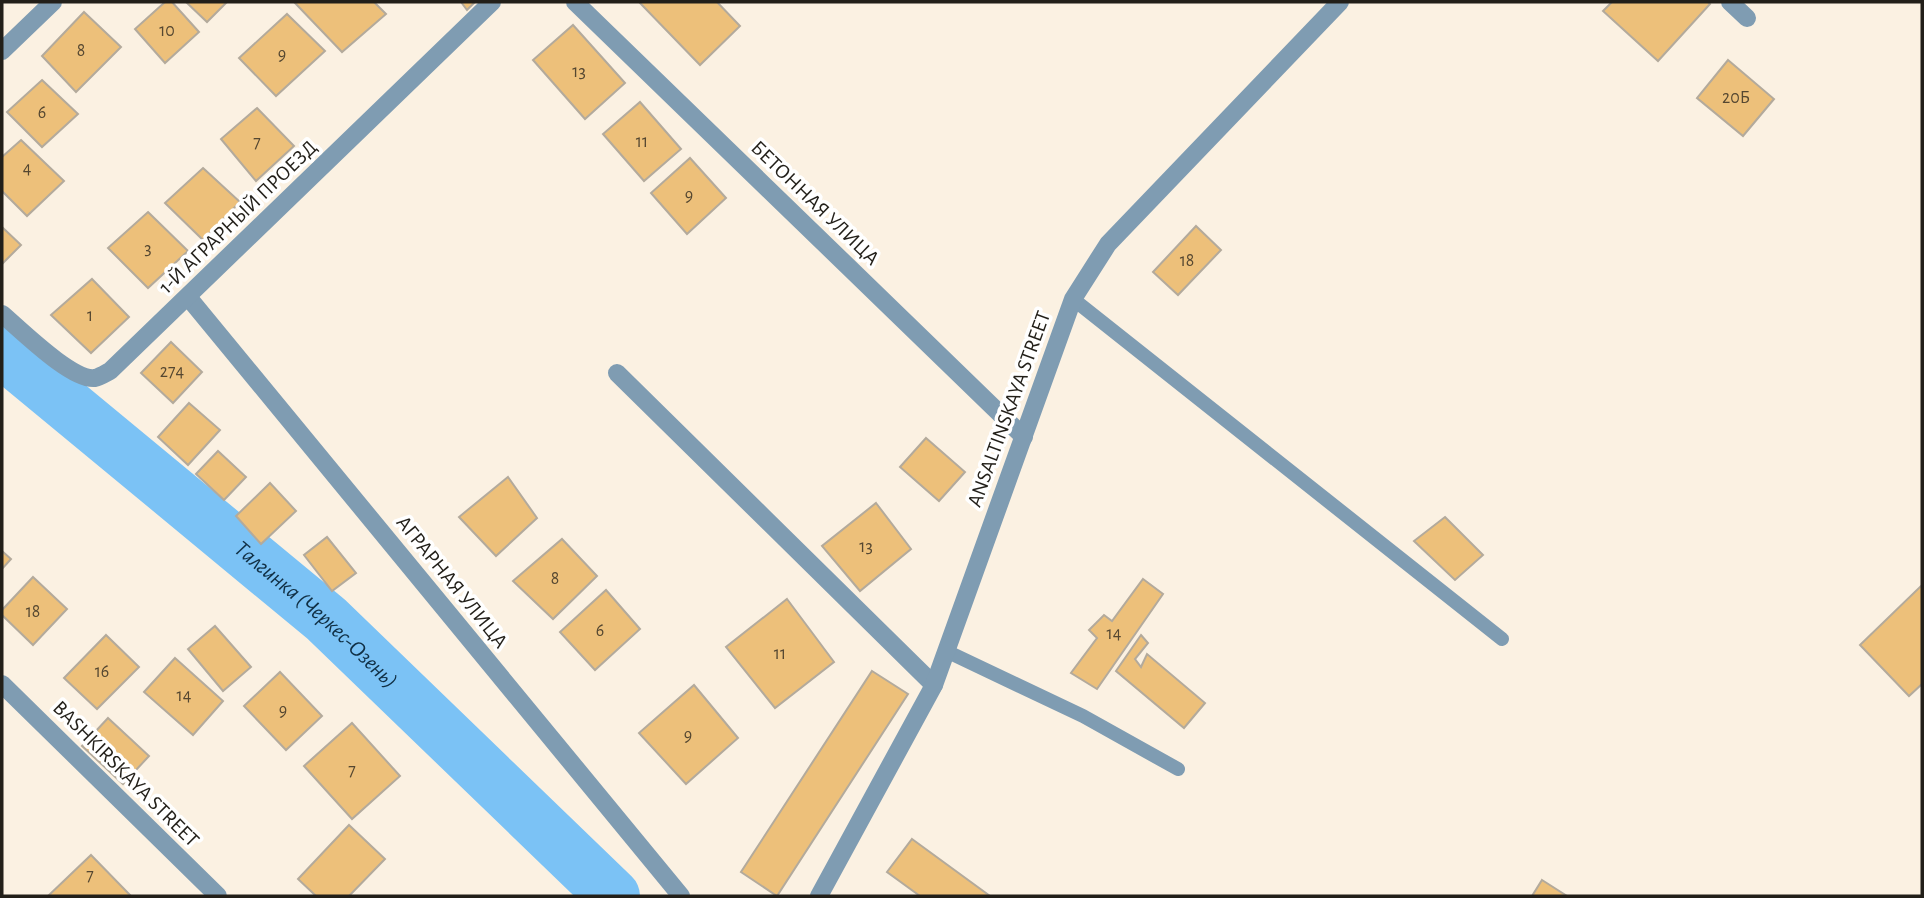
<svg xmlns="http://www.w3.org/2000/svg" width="1924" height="898" font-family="'Alegreya Sans',sans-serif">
<rect width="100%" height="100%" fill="#fbf1e2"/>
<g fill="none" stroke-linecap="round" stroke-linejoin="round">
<path stroke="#7bc2f5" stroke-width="54" id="s1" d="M 2,351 L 326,619 L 613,896"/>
</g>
<g fill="#edc07a" stroke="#b3aa9c" stroke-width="2">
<polygon points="165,2 172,2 199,32 165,63 135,29"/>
<polygon points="186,2 227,2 207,22"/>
<polygon points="294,2 374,2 386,14 342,52"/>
<polygon points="461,2 475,2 467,10"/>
<polygon points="639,2 717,2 740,26 700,65"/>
<polygon points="1612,2 1708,2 1710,4 1658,61 1603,11"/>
<polygon points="84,12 121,47 76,92 42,56"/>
<polygon points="287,14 325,51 276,96 239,58"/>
<polygon points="573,25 625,83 585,119 533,60"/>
<polygon points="1728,60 1774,99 1743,136 1697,98"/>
<polygon points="42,80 78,114 42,147 7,112"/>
<polygon points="640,102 681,149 644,181 603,134"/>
<polygon points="257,108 294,146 256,181 221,139"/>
<polygon points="21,140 64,181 27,216 2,191 2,157"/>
<polygon points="690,158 726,198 687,234 651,193"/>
<polygon points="203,168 240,202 203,240 165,203"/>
<polygon points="148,212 188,251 148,288 108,248"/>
<polygon points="1196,226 1221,250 1178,295 1153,272"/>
<polygon points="2,227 21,245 2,264"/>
<polygon points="92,279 129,317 91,353 51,315"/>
<polygon points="171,342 202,372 173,403 141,373"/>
<polygon points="189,403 220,430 188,465 158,437"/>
<polygon points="926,438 965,472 939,501 900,467"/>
<polygon points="218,451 246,477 224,500 196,474"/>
<polygon points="508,477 537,518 496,556 459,517"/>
<polygon points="270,483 296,511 261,544 236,516"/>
<polygon points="876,503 911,549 860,591 822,546"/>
<polygon points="1445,517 1483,555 1455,580 1414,541"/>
<polygon points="327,537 356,573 332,591 304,555"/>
<polygon points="562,539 597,576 553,619 513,581"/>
<polygon points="2,551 11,559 2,569"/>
<polygon points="33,577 67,609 33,645 2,615 2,610"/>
<polygon points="1143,579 1163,594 1097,689 1071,673 1097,638 1089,630 1104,615 1112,621"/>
<polygon points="1922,585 1922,684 1909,696 1860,645"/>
<polygon points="606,590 640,629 595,670 560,632"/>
<polygon points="787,599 834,662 775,708 726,647"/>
<polygon points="215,626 251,667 223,691 188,649"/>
<polygon points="106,635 139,667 97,709 64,678"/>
<polygon points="1141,635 1148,643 1135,659 1141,667 1147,654 1205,703 1184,728 1116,671"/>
<polygon points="175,658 223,701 193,735 144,692"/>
<polygon points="872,671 908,694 777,896 741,872"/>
<polygon points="280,672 322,716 286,750 244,706"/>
<polygon points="694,685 738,738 686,784 639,733"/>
<polygon points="108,718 149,756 123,784 82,746"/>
<polygon points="352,723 400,776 352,819 304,766"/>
<polygon points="349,825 385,859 349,896 316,896 298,879"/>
<polygon points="912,839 990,896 920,896 887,872"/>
<polygon points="91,855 131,896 48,896"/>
<polygon points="1542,880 1567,896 1532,896"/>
</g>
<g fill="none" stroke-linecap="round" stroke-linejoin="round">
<g stroke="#7f9cb2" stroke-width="14">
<polyline points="1073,299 1502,639"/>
<polyline points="946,651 1083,716 1178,769"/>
</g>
<g stroke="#7f9cb2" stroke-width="18">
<polyline points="575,2 1024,437"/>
<polyline points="1730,2 1747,18"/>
<polyline points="2,51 53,2"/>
<polyline points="188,297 681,896"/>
<path d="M 2,314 C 21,330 72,381 95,378 C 100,377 106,373 110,371 L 492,2"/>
<polyline points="617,373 934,685"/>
<polyline points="2,684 218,896"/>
<polyline points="819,896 934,685 1073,299 1108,244 1340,2"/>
</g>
</g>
<g text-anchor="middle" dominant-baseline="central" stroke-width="7" stroke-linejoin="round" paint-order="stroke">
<g font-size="18" fill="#554731">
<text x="167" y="31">10</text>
<text x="81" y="51">8</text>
<text x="282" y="55">9</text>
<text x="579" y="72">13</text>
<text x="1736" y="98">20Б</text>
<text x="42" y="113">6</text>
<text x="642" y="142">11</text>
<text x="257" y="143">7</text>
<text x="27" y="169">4</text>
<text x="689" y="196">9</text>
<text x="148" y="249">3</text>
<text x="1187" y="261">18</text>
<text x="90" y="316">1</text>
<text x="172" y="372">274</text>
<text x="866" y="547">13</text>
<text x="555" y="579">8</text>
<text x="33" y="612">18</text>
<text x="600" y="631">6</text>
<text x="1114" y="634">14</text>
<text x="780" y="654">11</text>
<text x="102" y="672">16</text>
<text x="184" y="696">14</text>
<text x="283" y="711">9</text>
<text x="688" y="736">9</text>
<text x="352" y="771">7</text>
<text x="90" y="876">7</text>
</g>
<g font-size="21" fill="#221f19" stroke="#fff">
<text transform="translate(815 203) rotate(44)">БЕТОННАЯ УЛИЦА</text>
<text transform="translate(238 217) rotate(-44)">1-Й АГРАРНЫЙ ПРОЕЗД</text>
<text transform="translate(1009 409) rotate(-70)">ANSALTINSKAYA STREET</text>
<text transform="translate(452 582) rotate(51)">АГРАРНАЯ УЛИЦА</text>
<text transform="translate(126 774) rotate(45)">BASHKIRSKAYA STREET</text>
</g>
<g font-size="23" font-style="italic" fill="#102f44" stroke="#fff">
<text stroke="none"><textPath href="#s1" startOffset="410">Талгинка (Черкес-Озень)</textPath></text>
</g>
</g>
<rect width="1924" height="898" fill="none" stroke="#221f19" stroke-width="7"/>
</svg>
